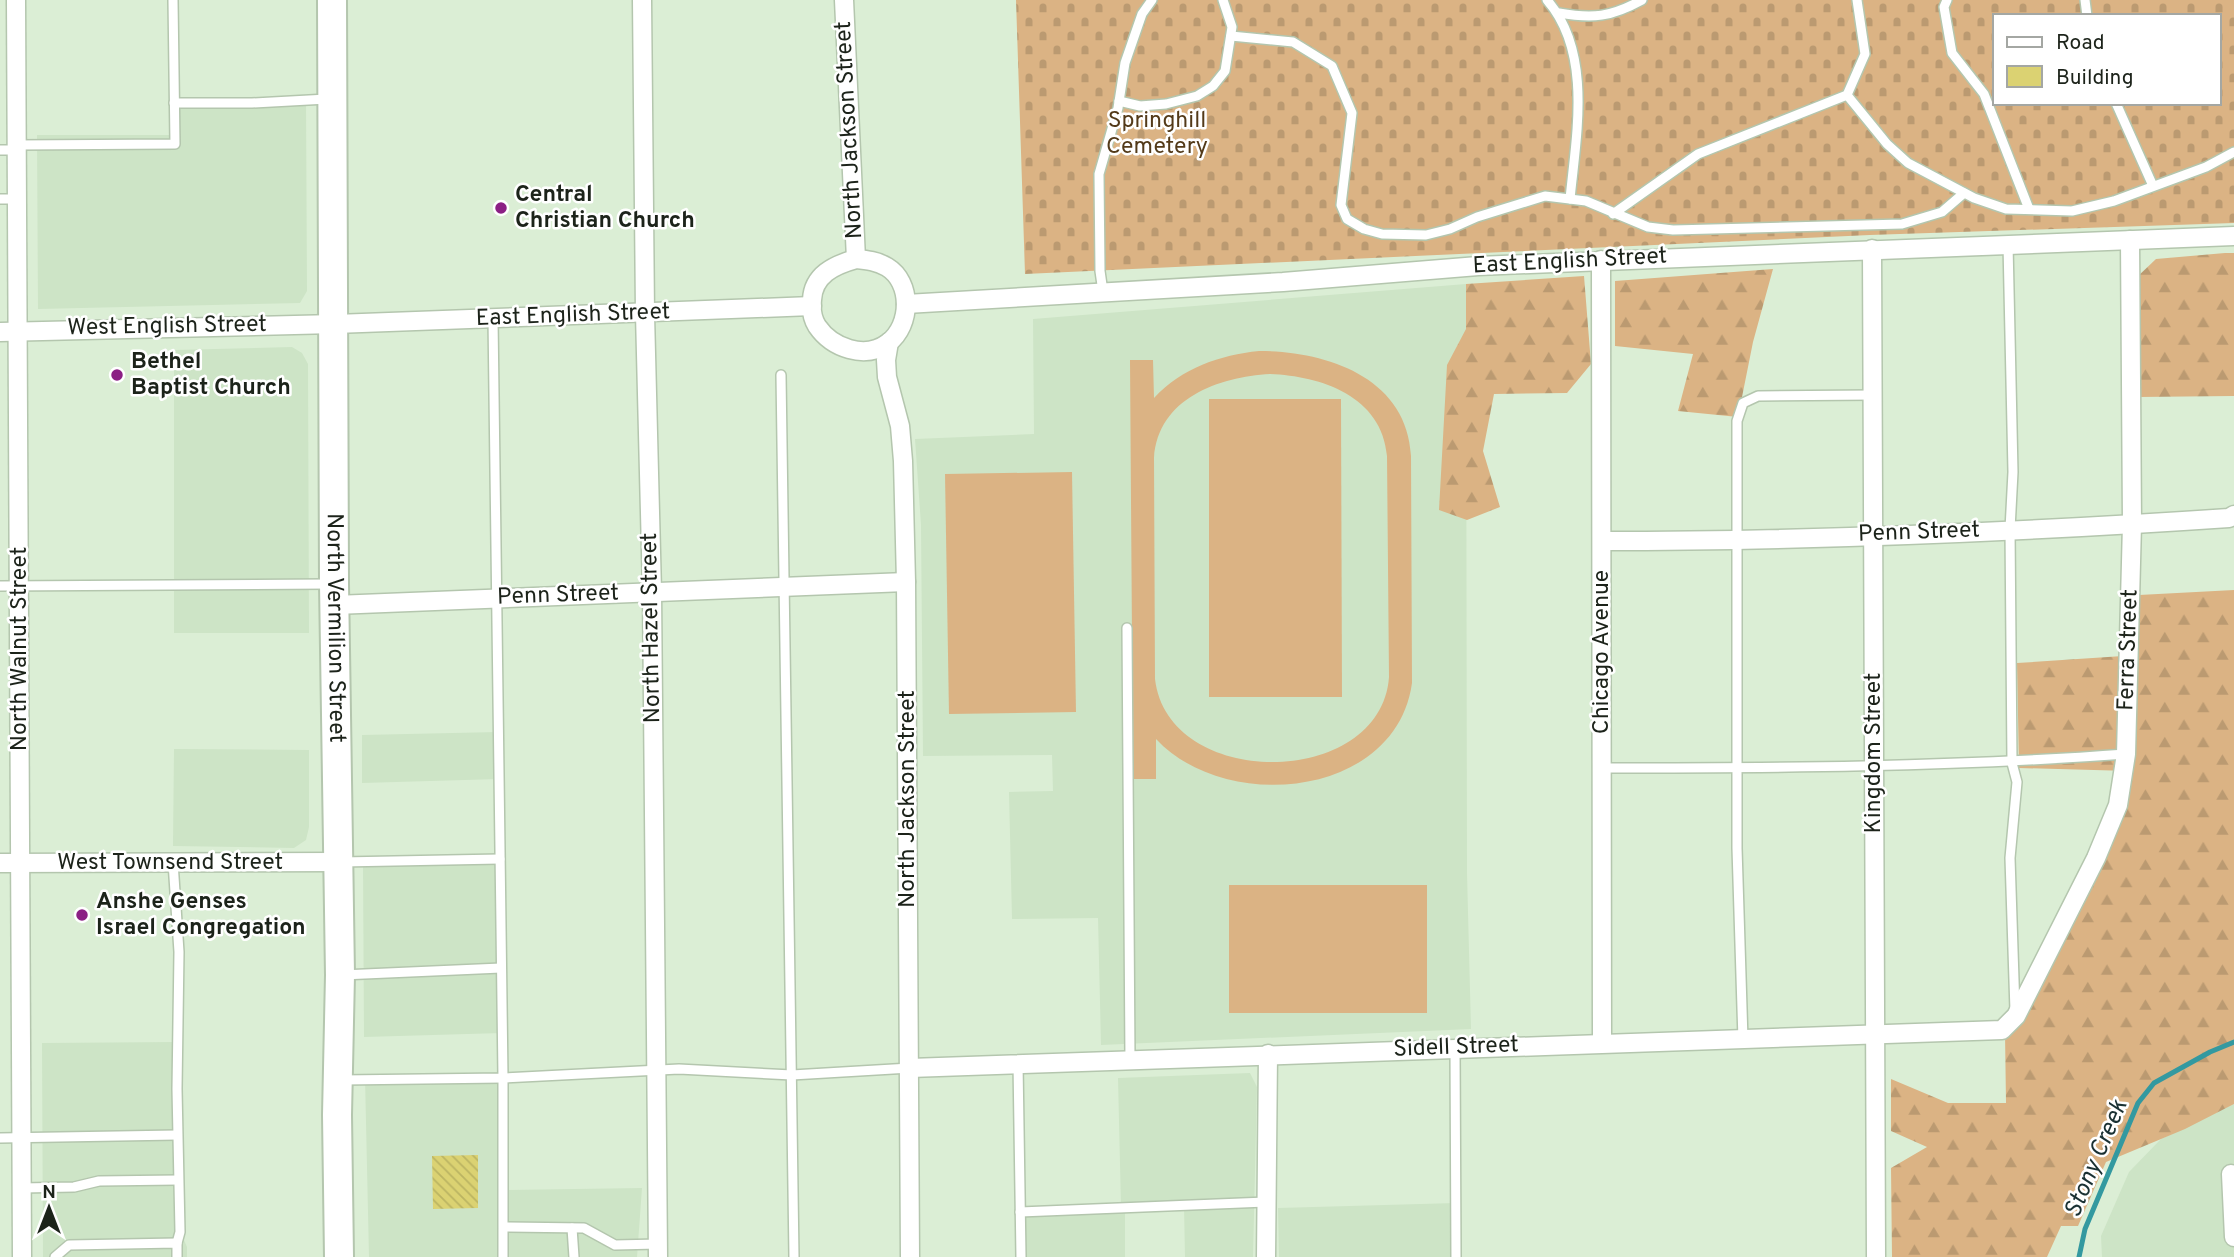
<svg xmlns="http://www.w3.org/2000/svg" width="2234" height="1257" font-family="Overpass,sans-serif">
<defs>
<pattern id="forest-firs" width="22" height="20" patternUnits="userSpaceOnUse" patternTransform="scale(1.75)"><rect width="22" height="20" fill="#dbb384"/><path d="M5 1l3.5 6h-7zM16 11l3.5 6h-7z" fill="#bb9a71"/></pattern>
<pattern id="cemetery-stones" width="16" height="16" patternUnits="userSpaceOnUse" patternTransform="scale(1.75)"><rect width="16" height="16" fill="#dbb384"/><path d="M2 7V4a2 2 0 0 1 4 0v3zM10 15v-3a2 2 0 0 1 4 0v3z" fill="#bb9a71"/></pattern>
<pattern id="building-back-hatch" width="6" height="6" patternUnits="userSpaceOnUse" patternTransform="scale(1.75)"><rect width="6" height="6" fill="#dbd272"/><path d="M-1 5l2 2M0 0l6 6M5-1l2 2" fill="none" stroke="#bbb462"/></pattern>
</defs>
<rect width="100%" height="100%" fill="#dbeed5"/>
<g fill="#cde4c6">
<polygon points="306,100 307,291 300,303 38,309 37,135 174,135 174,103"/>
<polygon points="1466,284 1467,873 1471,1029 1101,1045 1098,918 1012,919 1009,792 1053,791 1052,755 923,756 921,525 915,439 1034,434 1033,319"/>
<polygon points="292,347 302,353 308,364 309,633 174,633 174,350"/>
<polygon points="498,732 499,779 362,783 362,735"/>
<polygon points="174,749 309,750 309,827 306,840 294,848 173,846"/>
<polygon points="500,859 502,1033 364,1037 363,863"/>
<polygon points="177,1042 180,1231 187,1247 187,1257 43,1257 42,1043"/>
<polygon points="503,1072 504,1190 642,1188 637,1257 369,1257 365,1077"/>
<polygon points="1250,1073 1257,1087 1253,1257 1185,1257 1184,1206 1125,1208 1125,1257 1021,1257 1020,1212 1121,1207 1118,1078"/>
<polygon points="2234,1104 2234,1257 2102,1257 2101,1236 2129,1172 2161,1139"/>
<polygon points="1456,1203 1456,1257 1279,1257 1278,1208"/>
</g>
<g fill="url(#forest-firs)">
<polygon points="2225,253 2234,253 2234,396 2138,397 2136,278 2156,259"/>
<polygon points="1773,269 1753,342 1738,417 1678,411 1693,354 1615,346 1615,281"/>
<polygon points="1584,276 1591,364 1567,393 1494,394 1483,451 1500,507 1467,520 1439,510 1447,365 1466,329 1466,284"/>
<polygon points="2234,590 2234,1104 2185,1129 2106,1162 2078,1226 2061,1226 2047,1257 1892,1257 1891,1168 1927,1147 1891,1131 1891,1079 1948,1103 2006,1103 2005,1033 2115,836 2129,771 2019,768 2017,663 2123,656 2139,595"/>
</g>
<path fill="url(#cemetery-stones)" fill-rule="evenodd" d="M 1016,0 L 2234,0 L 2234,223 L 1870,235 L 1025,274 ZM 1994,16 L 2218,16 L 2218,103 L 1994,103 Z"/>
<g fill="#dbb384" fill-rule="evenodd">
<path d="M 1259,351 C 1326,351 1407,377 1411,456 L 1412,683 C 1396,798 1226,814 1156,739 L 1156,779 L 1133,779 L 1130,360 L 1153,360 L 1154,398 C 1182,368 1220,355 1259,351 ZM 1270,374 C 1321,376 1382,396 1387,456 L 1389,677 C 1381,789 1168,791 1155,679 L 1154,458 C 1158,398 1219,377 1270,374 Z"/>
<polygon points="1209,399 1341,399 1342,697 1209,697"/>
<polygon points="1072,472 1076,712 949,714 945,474"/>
<rect x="1229" y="885" width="198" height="128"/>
</g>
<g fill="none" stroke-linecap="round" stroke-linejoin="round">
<polyline stroke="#3399a0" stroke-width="5" points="2079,1257 2085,1229 2138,1103 2154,1083 2210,1052 2234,1042"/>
</g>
<polygon fill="url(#building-back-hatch)" points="478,1155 478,1208 433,1209 432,1156"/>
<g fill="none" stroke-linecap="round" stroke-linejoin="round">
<g stroke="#b4c6ae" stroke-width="12">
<g id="service">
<path d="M 1547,0 C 1593,53 1576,136 1570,199"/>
<polyline points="1947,0 1944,7 1952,53 1984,94 2029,209"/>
<polyline points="2085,0 2087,16"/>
<path d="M 1559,13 C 1593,19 1611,17 1642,0"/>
<polyline points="1231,36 1293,42 1332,66 1352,113 1341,205 1347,219 1364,229 1382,234 1426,235 1450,229 1477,217 1545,196 1586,201 1648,227 1673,230 1902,224 1942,212 1964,193"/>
<polyline points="1847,95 1887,144 1908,163 1974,198 2006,209 2072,211 2114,201 2206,167 2234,152"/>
<polyline points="1119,101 1140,106 1166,104 1197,96 1213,86 1225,71 1232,27 1223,0"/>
<polyline points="174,103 252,103 327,99"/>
<polyline points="2116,103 2153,186"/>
<polyline points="17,145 175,144 173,0"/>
<polyline points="0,150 17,150"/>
<polyline points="0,199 17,199"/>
<polyline points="1613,214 1698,154 1847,95 1865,54 1857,0"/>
<polyline points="2008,244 2013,472 2010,529 2012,763 2017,782 2010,858 2015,1011"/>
<polyline points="1103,292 1100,271 1099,174 1118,108 1125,63 1142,14 1152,0"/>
<polyline points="493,318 503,1078 503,1257"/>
<polyline points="781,375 794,1257"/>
<polyline points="0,586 329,584"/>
<polyline points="1127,628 1130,1060"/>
<path d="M 1601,768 C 1776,768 1951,767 2126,754"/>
<polyline points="173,862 179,952 177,1089 180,1232 177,1243"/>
<polyline points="341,862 500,859"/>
<polyline points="342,975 501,968"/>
<polyline points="1743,1040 1737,848 1737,421 1743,403 1758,396 1874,395"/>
<polyline points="1455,1048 1456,1257"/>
<polyline points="1018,1063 1021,1257"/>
<polyline points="342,1080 503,1078 679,1069 792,1075 910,1068"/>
<polyline points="0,1138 177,1135"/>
<polyline points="22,1188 74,1187 99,1181 178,1180"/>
<polyline points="1020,1212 1266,1202"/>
<polyline points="504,1227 584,1228 615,1245 658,1244"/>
<polyline points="572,1228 574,1257"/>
<polyline points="55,1257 69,1245 177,1243 177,1257"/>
</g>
</g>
<g stroke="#b4c6ae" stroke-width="21">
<g id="minor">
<polyline points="16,0 22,1257"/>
<polyline points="642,0 645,314 652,592 658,1257"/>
<polyline points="844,0 856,259"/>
<polyline points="1872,249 1876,1257"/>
<path d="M 856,259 C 867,260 877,261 887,267 C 912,282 912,325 888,343 C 865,360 832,348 817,326 C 812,318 811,309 812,300 C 813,275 834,265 856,259 Z"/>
<polyline points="1601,260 1602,1043"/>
<polyline points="906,304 1283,282 1478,266 2234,236"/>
<polyline points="0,332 335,324 812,306"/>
<polyline points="889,342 886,360 887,377 900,426 903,461 906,582 910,1257"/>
<path d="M 1602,541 C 1811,541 2021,532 2229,518 L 2234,515"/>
<polyline points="335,605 906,582"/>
<polyline points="0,863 339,862"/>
<polyline points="910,1068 2002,1030 2016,1016 2096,858 2118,805 2126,754 2132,524 2130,240"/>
<polyline points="2231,1174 2234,1237"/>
<polyline points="1266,1257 1268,1054"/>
</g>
</g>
<g stroke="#b4c6ae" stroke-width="32">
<g id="primary">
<path id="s1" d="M 332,0 L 334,584 L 340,975 L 337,1115 L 339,1257"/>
</g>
</g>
<use href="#service" stroke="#fff" stroke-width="9"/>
<use href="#minor" stroke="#fff" stroke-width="18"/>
<use href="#primary" stroke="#fff" stroke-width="28"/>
</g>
<g fill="#8b1f84" stroke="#fff" stroke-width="2.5">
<circle cx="501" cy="208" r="7"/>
<circle cx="117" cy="375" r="7"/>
<circle cx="82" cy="915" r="7"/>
</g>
<g text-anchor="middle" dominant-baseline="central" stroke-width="5" stroke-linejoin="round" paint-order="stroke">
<g font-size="23" fill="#533a19" stroke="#fff">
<text x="1157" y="121">Springhill<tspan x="1157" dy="26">Cemetery</tspan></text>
</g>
<g font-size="23" fill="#1c231a" stroke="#fff">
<text transform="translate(850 130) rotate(-93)">North Jackson Street</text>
<text transform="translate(1570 262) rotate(-3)">East English Street</text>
<text transform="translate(573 316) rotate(-2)">East English Street</text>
<text transform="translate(167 327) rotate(-1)">West English Street</text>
<text transform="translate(1919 533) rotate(-2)">Penn Street</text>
<text transform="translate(558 596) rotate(-2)">Penn Street</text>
<text transform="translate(652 628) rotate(-91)">North Hazel Street</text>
<text stroke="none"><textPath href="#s1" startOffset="628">North Vermilion Street</textPath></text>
<text transform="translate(20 649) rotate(-90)">North Walnut Street</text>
<text transform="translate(2129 650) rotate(-88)">Ferra Street</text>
<text transform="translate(1602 652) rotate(-90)">Chicago Avenue</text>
<text transform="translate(1874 753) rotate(-90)">Kingdom Street</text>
<text transform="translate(908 799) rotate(-90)">North Jackson Street</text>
<text x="170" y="863">West Townsend Street</text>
<text transform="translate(1456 1048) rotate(-2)">Sidell Street</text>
</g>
<g font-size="23" font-weight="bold" fill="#1c231a" stroke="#fff" text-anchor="start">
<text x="515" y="195">Central<tspan x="515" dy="26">Christian Church</tspan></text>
<text x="131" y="362">Bethel<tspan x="131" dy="26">Baptist Church</tspan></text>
<text x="96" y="902">Anshe Genses<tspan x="96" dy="26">Israel Congregation</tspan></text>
</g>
<g font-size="24" font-style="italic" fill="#1a3133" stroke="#fff">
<text transform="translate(2097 1159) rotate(-67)">Stony Creek</text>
</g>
</g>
<rect x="1993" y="14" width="228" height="91" fill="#ffffff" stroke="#a4a7a3" stroke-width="2"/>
<rect x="2007" y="37" width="35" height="10" fill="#ffffff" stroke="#a4a7a3" stroke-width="2"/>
<text x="2056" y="49" font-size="21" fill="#1c231a">Road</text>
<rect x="2007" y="66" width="35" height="21" fill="#dbd272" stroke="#a4a7a3" stroke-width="2"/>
<text x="2056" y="84" font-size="21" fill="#1c231a">Building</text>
<g transform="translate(49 1208)" stroke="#ffffff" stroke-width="5" paint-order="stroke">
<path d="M0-5L12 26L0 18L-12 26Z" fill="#1c231a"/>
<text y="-10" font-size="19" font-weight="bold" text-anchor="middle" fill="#1c231a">N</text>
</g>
</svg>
